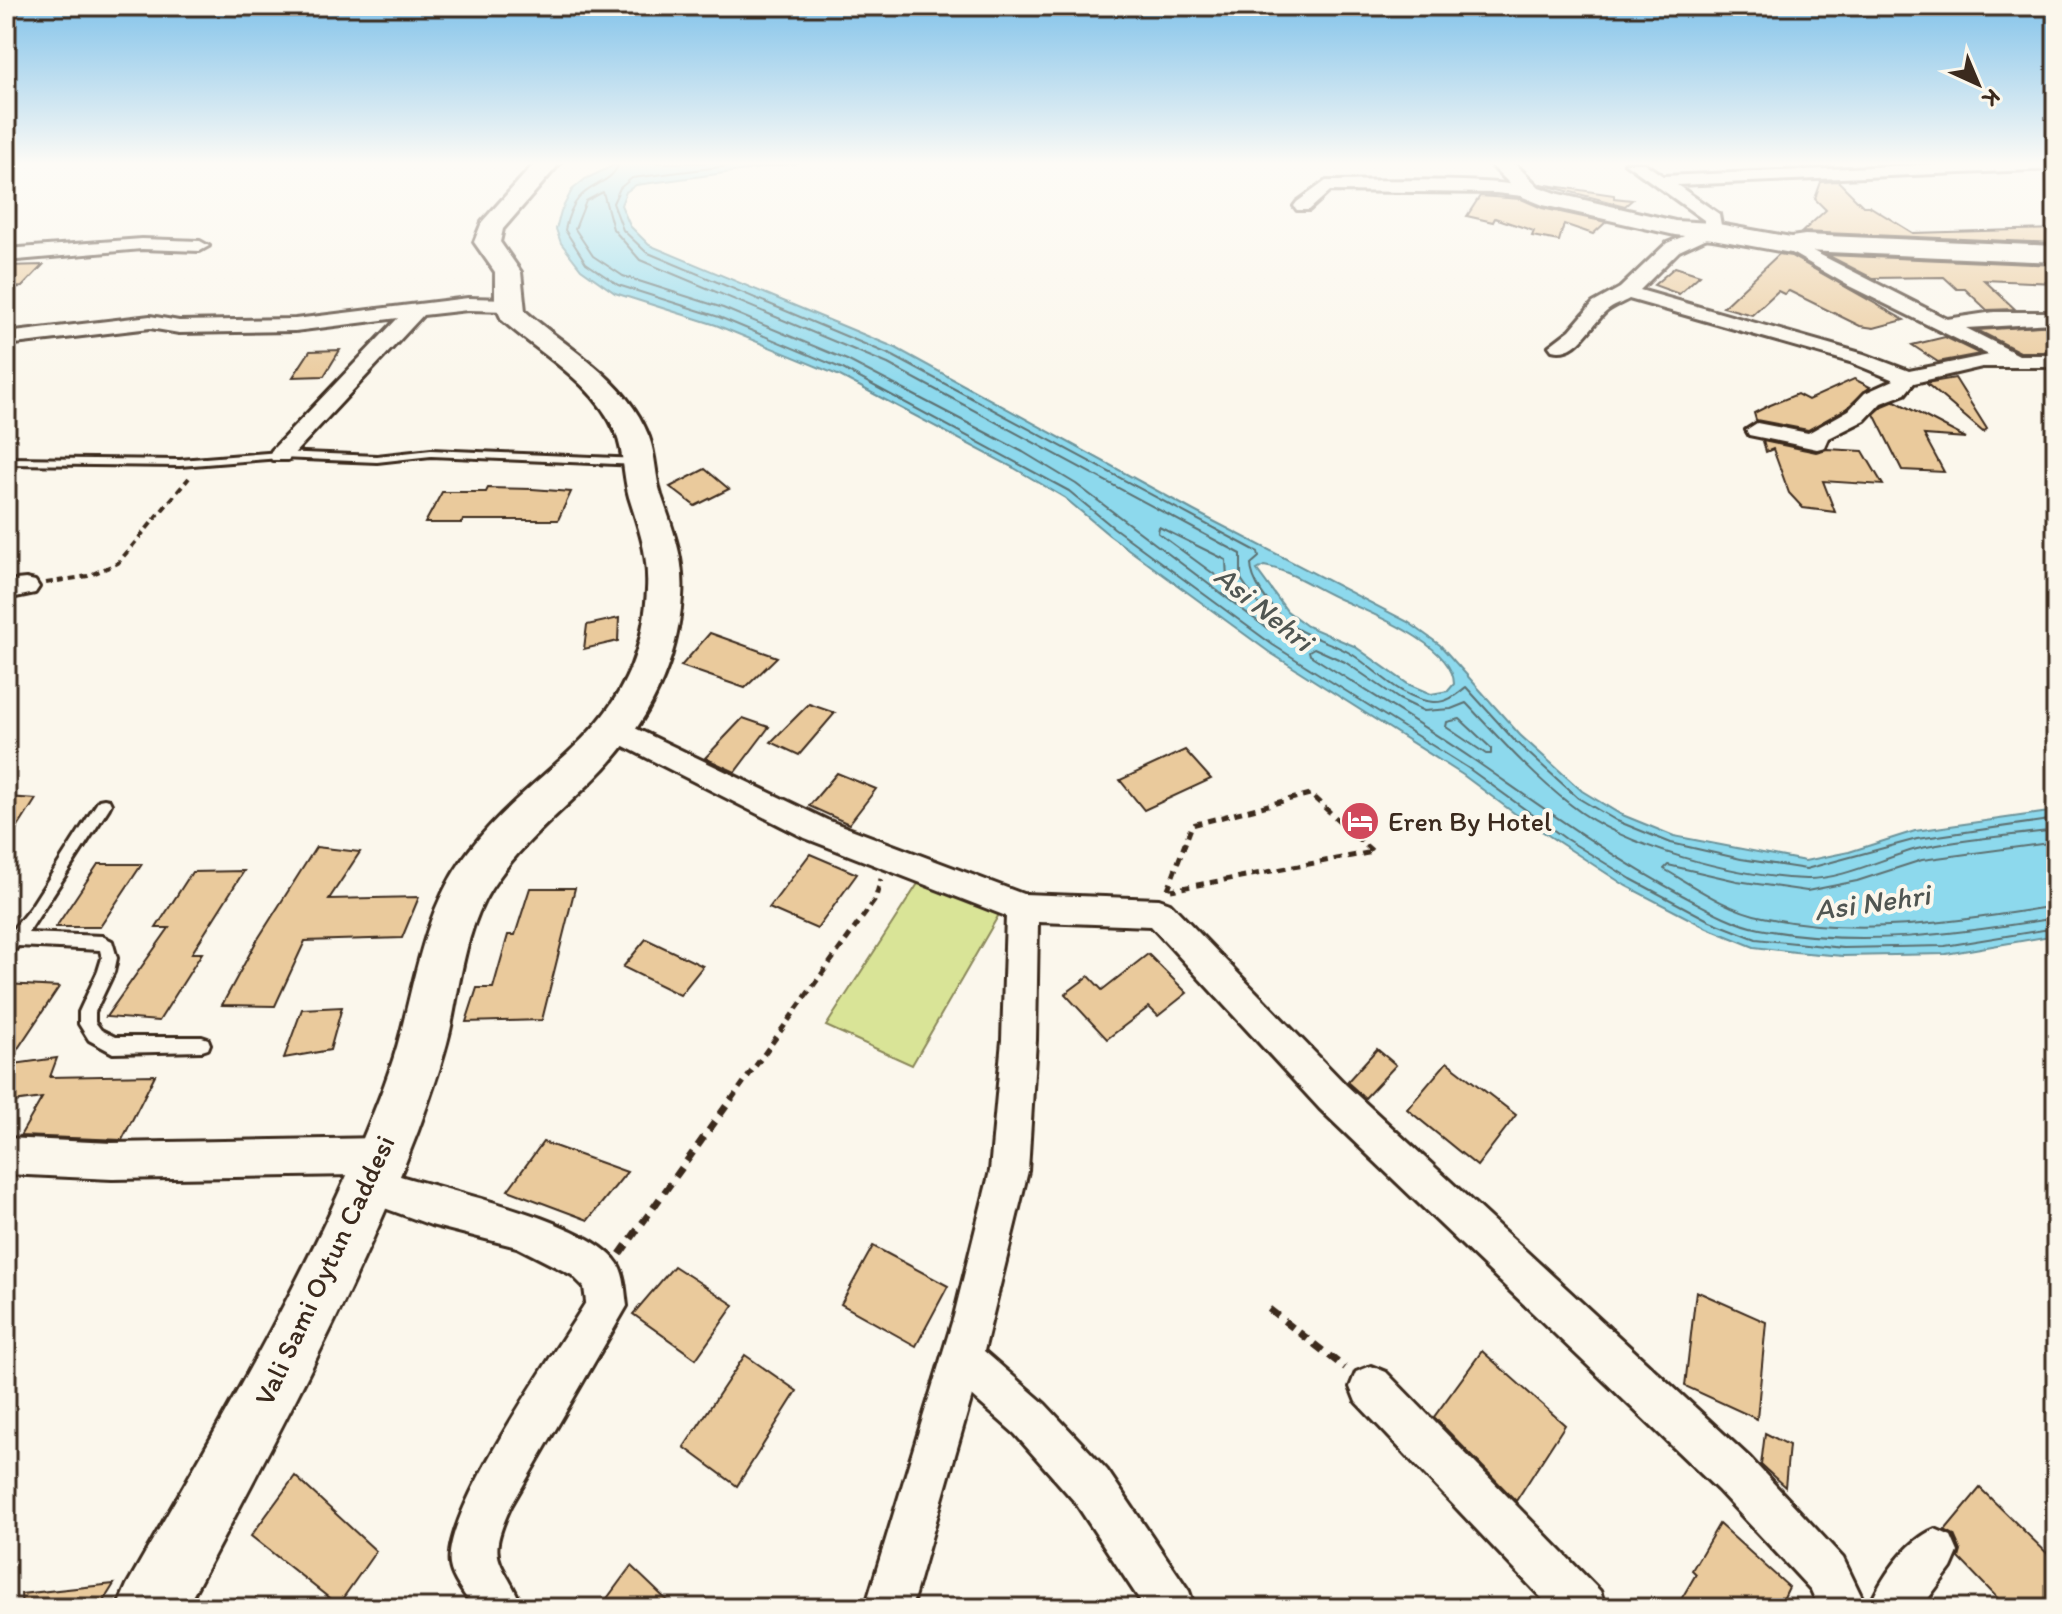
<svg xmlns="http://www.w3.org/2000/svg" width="2062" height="1614" font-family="Itim,sans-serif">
<rect width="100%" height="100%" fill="#fbf7ec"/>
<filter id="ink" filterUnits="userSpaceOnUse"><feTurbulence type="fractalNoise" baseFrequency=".0125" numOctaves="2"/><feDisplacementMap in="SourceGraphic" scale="16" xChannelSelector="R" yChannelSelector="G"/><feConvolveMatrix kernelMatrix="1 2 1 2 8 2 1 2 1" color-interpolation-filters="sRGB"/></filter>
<g filter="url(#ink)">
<polygon fill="#d9e497" stroke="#8a875a" stroke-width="2" points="921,879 1001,911 912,1065 826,1026"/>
<path fill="#8dd9ed" stroke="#6c939a" stroke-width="2" fill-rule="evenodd" d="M 619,163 L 798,163 L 636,185 L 626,192 L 621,205 L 630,226 L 649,245 L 896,348 L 1194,511 L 1408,622 L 1440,645 L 1520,735 L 1582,791 L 1620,814 L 1674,836 L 1805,861 L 1849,852 L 1915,831 L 2056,811 L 2056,935 L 1946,954 L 1843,956 L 1795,952 L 1754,947 L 1707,928 L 1626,886 L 1514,813 L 1463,775 L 1269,652 L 1109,535 L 1065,498 L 1014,468 L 840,376 L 716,325 L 615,293 L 581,269 L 561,243 L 556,229 L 561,211 L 572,190 L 585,179 ZM 1264,566 C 1293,571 1317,590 1344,601 C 1373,614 1454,646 1454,684 L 1448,691 L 1431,694 L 1408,684 L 1354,646 L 1307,626 L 1287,611 L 1257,570 Z"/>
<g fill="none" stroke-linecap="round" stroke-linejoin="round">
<g stroke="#5c7071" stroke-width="2">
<path d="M 619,163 C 609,192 575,177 565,230 L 586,263 L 618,285 L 719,317 L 843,369 L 1069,491 L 1114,528 L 1273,645 L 1468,768 L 1566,839 L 1631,879 L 1710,921 L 1756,939 L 1843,948 L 1945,946 L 2056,928"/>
<path d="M 752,163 L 632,178 L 620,188 L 613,203 L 623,230 L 646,252 L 893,356 L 1258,552 L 1259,557 L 1251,564 C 1251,581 1269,605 1281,617 C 1301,637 1330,640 1353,655 C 1376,670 1403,700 1433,702 C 1447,703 1456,695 1466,687 L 1514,740 L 1578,798 L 1617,821 L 1671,843 L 1741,859 L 1806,869 L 1917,839 L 2056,819"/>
<polygon points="603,192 613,229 640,260 888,364 1241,554 1241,579 1274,627 1268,629 1076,484 1023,452 847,360 723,308 623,276 593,256 575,229 586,201"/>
<polygon points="1159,527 1226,560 1227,580 1222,580 1158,533"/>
<polygon points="1460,719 1491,748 1491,754 1486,754 1446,727 1447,722"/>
<path d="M 2056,830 C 2011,836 1962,839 1917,849 C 1883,858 1841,880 1806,879 C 1737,877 1625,848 1571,805 C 1532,775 1499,738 1466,703 L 1451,709 L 1424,711 L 1399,699 L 1345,662 L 1314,648 L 1309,651 L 1310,655 C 1364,690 1420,723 1474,760 C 1542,807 1609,856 1682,895 C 1706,908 1733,924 1760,929 C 1859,948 1958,934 2056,918"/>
<path d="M 2056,842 L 1922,860 L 1857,881 L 1807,891 L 1737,881 L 1668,865 L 1664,869 C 1695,887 1727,910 1763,917 C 1860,938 1960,921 2056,906"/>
</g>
</g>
<g fill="#eaca9c" stroke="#3b2a1e" stroke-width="2">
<polygon points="1838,181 1863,206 1869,206 1913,233 2056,229 2056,243 1802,232 1826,210 1815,199 1821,182"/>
<polygon points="1540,184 1614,195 1614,198 1632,200 1625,206"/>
<polygon points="1480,196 1521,199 1542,208 1606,222 1593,234 1564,224 1559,241 1532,236 1534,231 1495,218 1493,222 1467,216"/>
<polygon points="1779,254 1791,256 1904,320 1874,328 1860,326 1789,291 1784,294 1778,291 1752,315 1723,307"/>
<polygon points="1827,255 2056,265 2056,283 1984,280 2015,309 1987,310 1965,289 1957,289 1944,277 1872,278"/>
<polygon points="43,265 22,287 6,288 6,266"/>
<polygon points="1675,267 1700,275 1679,294 1654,285"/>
<polygon points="2056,325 2056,352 2020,352 1977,330"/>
<polygon points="1945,337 1980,354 1938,362 1912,345"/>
<polygon points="340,350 324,376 293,377 310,351"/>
<polygon points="1955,378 1987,429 1983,432 1926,383"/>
<polygon points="1854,379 1870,387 1847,408 1808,430 1756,420 1754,413 1768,406 1797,394 1808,400"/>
<polygon points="1895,401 1966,438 1924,435 1944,472 1902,470 1874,414 1883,406"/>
<polygon points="1763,441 1816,452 1827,449 1863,451 1883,485 1823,481 1835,512 1803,508 1789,493 1773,449 1766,452"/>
<polygon points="705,469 729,489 695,506 670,487"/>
<polygon points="488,488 532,489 571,492 558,520 463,520 462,523 425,523 442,492 486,492"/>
<polygon points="619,618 618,641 584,649 587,625"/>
<polygon points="710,633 777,657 745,688 681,666"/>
<polygon points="809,704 835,713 799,755 771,742"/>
<polygon points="743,718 769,727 735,772 705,758"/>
<polygon points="1185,750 1211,779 1144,810 1120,780"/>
<polygon points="837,773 876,789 849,824 809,806"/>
<polygon points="6,797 36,799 6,846"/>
<polygon points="316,847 360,852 329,899 419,897 402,938 305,941 275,1006 222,1005 256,942"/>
<polygon points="810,854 857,874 817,929 769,908"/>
<polygon points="98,864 142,864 100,927 56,927"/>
<polygon points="244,871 192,953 202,953 159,1021 106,1017 169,928 156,928 192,872"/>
<polygon points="530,888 575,888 542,1020 466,1022 477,988 493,988 508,935 515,935"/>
<polygon points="646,939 703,966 680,995 623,967"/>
<polygon points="1148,954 1187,993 1158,1016 1149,1007 1107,1039 1065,994 1089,976 1102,990"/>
<polygon points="6,984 59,987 7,1065 57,1058 50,1077 155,1075 122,1140 20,1136 42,1098 6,1103"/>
<polygon points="342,1007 330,1050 284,1058 302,1009"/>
<polygon points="1377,1049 1396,1065 1365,1098 1347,1082"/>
<polygon points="1447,1062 1516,1115 1477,1166 1407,1109"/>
<polygon points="543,1142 627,1172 588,1220 508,1190"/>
<polygon points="873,1246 948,1286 916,1346 841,1304"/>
<polygon points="674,1266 734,1305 696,1359 633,1314"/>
<polygon points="1696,1291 1766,1322 1757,1419 1685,1386"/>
<polygon points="1482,1351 1565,1425 1516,1501 1434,1417"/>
<polygon points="745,1355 797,1391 737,1486 684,1447"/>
<polygon points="1765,1433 1789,1445 1785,1487 1761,1465"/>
<polygon points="295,1476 376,1551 338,1605 251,1536"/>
<polygon points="1980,1488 2056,1562 2056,1608 2007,1608 1959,1558 1961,1551 1954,1535 1945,1530"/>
<polygon points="1719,1524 1789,1587 1779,1608 1676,1608 1696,1574 1692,1570"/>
<polygon points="631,1566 675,1608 600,1608"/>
<polygon points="114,1584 99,1608 22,1608 21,1594"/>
</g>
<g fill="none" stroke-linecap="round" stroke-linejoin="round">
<g stroke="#3b2a1e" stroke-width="6">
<g id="lane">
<polygon points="431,450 639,459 644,462 639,465 431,456 377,462 280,458 180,466 6,464 6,458 180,460 280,452 377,456"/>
<polygon points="104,799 109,800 111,804 109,808 28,933 102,936 112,941 117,958 114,972 95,1012 95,1022 101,1030 115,1037 202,1037 208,1039 210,1044 208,1049 202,1051 113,1053 89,1040 79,1024 79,1012 98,971 102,958 100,950 18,946 11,955 6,957 6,938 30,908 99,800"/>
</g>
</g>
<g stroke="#3b2a1e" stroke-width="6">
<g id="street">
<path d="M 1625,163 L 1644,163 L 1663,176 L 1963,163 L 2056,163 L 2056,169 L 1677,185 L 1719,214 L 1722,231 L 1679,251 L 1640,290 L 1864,354 L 1909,371 L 1989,355 L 1849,286 L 1785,249 L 1782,245 L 1785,241 L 1791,240 L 1947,319 L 1994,312 L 2056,312 L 2056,322 L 2052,323 L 1966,328 L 2019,355 L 2056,355 L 2056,367 L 1982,367 L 1914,383 L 1905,394 L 1881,403 L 1865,420 L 1829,438 L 1825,447 L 1817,449 L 1749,435 L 1746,430 L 1757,423 L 1808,433 L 1849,410 L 1865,393 L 1894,380 L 1850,362 L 1629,299 C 1622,303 1613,306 1607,311 C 1590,325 1578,357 1552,350 L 1549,346 L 1570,330 L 1593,303 L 1620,288 L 1667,243 L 1704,228 L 1704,220 Z"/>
<path d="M 1326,181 C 1359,181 1523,176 1540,192 L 1531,197 L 1496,193 L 1330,191 L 1309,210 L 1297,210 L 1294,206 L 1297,202 Z"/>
<polygon points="142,239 200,241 209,246 200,251 142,249 6,261 6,249"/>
<polygon points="468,298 509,299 519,305 509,311 468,310 423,315 288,460 272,460 269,455 272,450 398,318 295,331 179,333 150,328 6,345 6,333 150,316 179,321 295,319"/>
<polygon points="26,579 35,581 39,587 35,593 6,599 6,581"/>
<polygon points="616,719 827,820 1023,894 1159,899 1170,903 1346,1085 1750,1458 1843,1558 1867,1608 1819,1608 1811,1590 1718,1490 1320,1109 1151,926 1038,922 1036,1040 1028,1171 984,1351 1045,1404 1107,1470 1189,1591 1195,1608 1145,1608 1075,1502 1015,1434 972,1396 911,1608 865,1608 954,1316 990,1171 1002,1040 1006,916 805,838 606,737 602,730 606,723"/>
<path d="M 6,1138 L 112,1143 L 381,1138 L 394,1143 L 400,1156 L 394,1169 L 387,1172 C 439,1189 590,1220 618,1264 C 625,1276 625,1292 627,1306 L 511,1506 C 484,1564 502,1557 523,1608 L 473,1608 C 466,1595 452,1580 450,1565 C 442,1512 555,1353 586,1302 L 584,1287 L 572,1275 L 517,1247 L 431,1225 L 357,1198 L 351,1185 L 355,1175 L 112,1179 L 6,1174 Z"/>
<polygon points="1371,1366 1386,1372 1600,1591 1606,1608 1551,1608 1356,1402 1350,1387 1356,1372"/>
<path d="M 1935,1529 L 1951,1536 L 1958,1552 L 1951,1568 L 1921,1608 L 1869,1608 C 1880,1579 1906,1541 1935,1529 Z"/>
</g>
</g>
<g stroke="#3b2a1e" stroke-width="6">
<g id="secondary">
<path d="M 535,163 L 560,163 L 503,229 L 500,242 L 521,272 L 525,311 C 569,350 627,379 649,437 C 656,456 655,476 661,495 C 673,530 685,559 682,597 C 677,671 642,734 588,785 C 554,818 517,848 491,889 C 465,930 460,984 450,1031 C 442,1065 430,1098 418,1131 C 354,1296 269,1452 186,1608 L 117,1608 L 127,1585 C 210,1439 299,1292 364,1136 C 378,1102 392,1068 401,1032 C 416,973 426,911 462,860 C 535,758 639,739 647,590 C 649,556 639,529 629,497 C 623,476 624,453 616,433 C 594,382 541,355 502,320 L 495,305 L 495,272 L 474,242 L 482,222 Z"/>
<polygon points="1489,163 1514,163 1539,187 1559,194 1675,221 1713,223 1791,237 1805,235 2056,246 2056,262 1805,251 1791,253 1713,239 1675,235 1543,205 1523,197"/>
</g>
</g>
<polyline stroke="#3b2a1e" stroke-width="4" stroke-dasharray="7 5" stroke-linecap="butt" points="46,583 88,576 118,563 189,478"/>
<g stroke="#3b2a1e" stroke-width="5" stroke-dasharray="8 6" stroke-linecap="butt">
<polyline points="1168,889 1192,825 1310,794 1373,852 1171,890"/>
<polyline points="731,1100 875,900 881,879"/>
</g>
<g stroke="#3b2a1e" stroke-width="7" stroke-dasharray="11 8" stroke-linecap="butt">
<polyline points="620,1254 732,1098"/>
<polyline points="1269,1309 1345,1368"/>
</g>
<use href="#lane" fill="#fbf7ec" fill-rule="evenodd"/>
<use href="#street" fill="#fbf7ec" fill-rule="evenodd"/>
<use href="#secondary" fill="#fbf7ec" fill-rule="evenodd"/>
</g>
</g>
<linearGradient id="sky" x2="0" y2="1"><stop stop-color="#83c3ea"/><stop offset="0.42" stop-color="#fdfbf6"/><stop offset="1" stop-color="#fdfbf6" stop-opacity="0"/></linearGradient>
<rect width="2062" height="389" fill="url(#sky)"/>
<defs>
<g id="hotel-disc" transform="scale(2)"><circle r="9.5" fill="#d1495b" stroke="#fbf7ec"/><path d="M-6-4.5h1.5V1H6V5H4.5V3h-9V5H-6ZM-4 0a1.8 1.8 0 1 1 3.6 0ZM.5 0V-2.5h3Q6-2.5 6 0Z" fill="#fff"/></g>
</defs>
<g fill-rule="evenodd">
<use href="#hotel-disc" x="1360" y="821"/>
</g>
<g text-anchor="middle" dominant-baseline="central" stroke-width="8" stroke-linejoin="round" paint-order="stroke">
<g font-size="28" fill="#3b2a1e" stroke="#fbf7ec" text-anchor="start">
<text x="1388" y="821">Eren By Hotel</text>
</g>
<g font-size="28" fill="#3b2a1e" stroke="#fbf7ec">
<text transform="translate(324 1270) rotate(-65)">Vali Sami Oytun Caddesi</text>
</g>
<g font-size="30" font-style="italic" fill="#505652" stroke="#fbf7ec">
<text transform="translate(1264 608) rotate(39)">Asi Nehri</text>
<text transform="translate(1872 902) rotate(-8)">Asi Nehri</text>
</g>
</g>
<rect width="2062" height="1614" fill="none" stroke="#fbf7ec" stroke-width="32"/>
<rect x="16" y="16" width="2030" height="1582" fill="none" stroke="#3b2a1e" stroke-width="3" filter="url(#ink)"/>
<g transform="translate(1978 84) rotate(136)" stroke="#fbf7ec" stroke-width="6" paint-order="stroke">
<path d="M0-6L14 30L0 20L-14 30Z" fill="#3b2a1e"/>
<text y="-12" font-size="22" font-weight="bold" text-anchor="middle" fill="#3b2a1e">K</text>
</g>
</svg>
